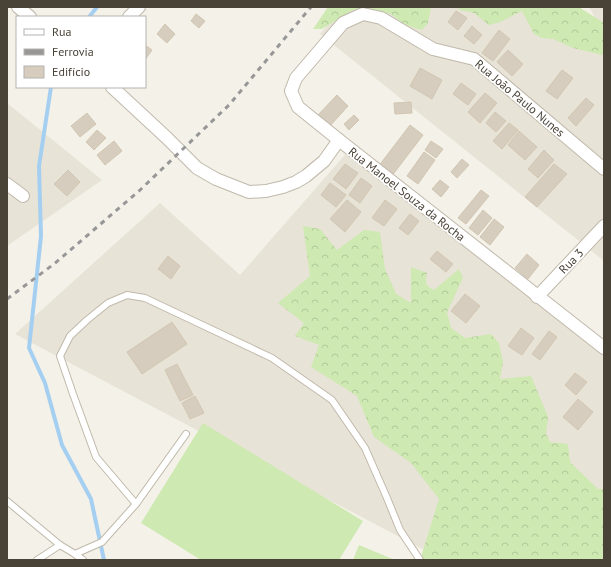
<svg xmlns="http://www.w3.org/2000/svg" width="611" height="567" font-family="'PT Sans',sans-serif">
<defs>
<pattern id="forest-crowns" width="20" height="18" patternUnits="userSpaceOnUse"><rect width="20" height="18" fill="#cee9b1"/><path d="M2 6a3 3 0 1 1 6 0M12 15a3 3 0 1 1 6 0" fill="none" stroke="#b2c999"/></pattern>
</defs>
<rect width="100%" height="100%" fill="#f4f1e9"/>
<g fill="#e8e3d7">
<polygon points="343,7 545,7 604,45 604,261 320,34"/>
<polygon points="589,7 604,7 604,33"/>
<polygon points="7,103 102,180 7,246"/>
<polygon points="350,149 604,348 604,560 443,560 15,334 160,203 240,275"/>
</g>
<g fill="url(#forest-crowns)">
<polygon points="328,7 431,7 428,23 422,30 405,25 391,14 372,9 353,10 322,29 313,29"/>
<polygon points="457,7 579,7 604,23 604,53 602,55 573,48 553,39 542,38 534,34 522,11 500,22 489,25 474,13 460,10"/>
<path d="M 303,226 L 320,229 L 337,250 L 364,230 L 380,232 L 385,269 L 396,294 L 411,303 L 411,267 L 427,273 C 425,283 425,285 434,290 L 459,269 L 463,278 L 447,312 L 451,328 L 465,338 L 491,334 L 499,343 L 503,362 L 500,379 L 531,376 L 548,417 L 546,434 L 550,442 L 568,444 L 570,462 L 598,489 L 604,489 L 604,560 L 420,560 L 439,499 L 411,463 L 374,437 L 357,396 L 311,367 L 319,345 L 295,336 L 304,323 L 278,303 L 310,276 Z"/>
</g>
<g fill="#cee9b1">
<polygon points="203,423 363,521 339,560 201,560 141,523"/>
<polygon points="359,545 395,560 353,560"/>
</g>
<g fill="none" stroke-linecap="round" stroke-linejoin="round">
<g stroke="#a5cff1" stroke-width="4">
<polyline points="89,17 97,7"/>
<polyline points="51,87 39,166 41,236 29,348 45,383 62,445 91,499 104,560"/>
</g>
</g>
<g fill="#d6cdbe" stroke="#d1c6b1">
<polygon points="456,11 467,18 458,30 448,22"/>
<polygon points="196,14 205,21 199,28 191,21"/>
<polygon points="165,24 175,34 167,43 157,34"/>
<polygon points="472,26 482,35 474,44 464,36"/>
<polygon points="499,30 510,39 493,61 482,53"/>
<polygon points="145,45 152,50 145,60"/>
<polygon points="508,50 523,64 512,76 497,62"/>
<polygon points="420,68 442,80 432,99 410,86"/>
<polygon points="562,70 573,78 557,99 546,91"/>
<polygon points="461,83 476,94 468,105 453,94"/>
<polygon points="485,93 497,103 480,123 468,112"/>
<polygon points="337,95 348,106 329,127 317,116"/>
<polygon points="586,98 594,105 576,126 568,118"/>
<polygon points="411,102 412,113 395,114 394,103"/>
<polygon points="495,112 506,121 496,132 486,123"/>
<polygon points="87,113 96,124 80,137 71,126"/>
<polygon points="354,115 359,120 349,130 344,124"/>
<polygon points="509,123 518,130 502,149 493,141"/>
<polygon points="410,125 423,135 391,177 378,167"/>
<polygon points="97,130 106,138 94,150 86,142"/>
<polygon points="519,131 537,147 525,160 508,145"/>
<polygon points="114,141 122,151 105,165 97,155"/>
<polygon points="431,141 443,149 436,158 425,150"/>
<polygon points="544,150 554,160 538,178 528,169"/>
<polygon points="424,152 435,160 418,184 407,176"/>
<polygon points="462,159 469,165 457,178 451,172"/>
<polygon points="345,164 358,173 346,189 333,179"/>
<polygon points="554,164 567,174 537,207 525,197"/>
<polygon points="68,170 80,182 67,196 54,184"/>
<polygon points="361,178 372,186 360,203 349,195"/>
<polygon points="440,180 449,187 441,197 432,189"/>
<polygon points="330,183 346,195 336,207 321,195"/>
<polygon points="481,190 489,196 466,224 458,218"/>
<polygon points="347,200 361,212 345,232 330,219"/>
<polygon points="385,200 397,209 384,226 372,218"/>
<polygon points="483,210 492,218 478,235 469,228"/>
<polygon points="410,214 419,221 408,235 399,228"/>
<polygon points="494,219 504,227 490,245 480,237"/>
<polygon points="437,251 453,264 446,272 430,259"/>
<polygon points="527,254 539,265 528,279 515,268"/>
<polygon points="168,256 180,266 171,279 158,269"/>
<polygon points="465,294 480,306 466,323 451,311"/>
<polygon points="172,322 187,344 142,374 127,352"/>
<polygon points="521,328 534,338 522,355 508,346"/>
<polygon points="549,331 557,337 540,360 532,354"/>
<polygon points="177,364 193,395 180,401 165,370"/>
<polygon points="575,373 587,382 576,395 565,385"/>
<polygon points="195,396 204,413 190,419 182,403"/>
<polygon points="578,399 593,412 578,430 563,417"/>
</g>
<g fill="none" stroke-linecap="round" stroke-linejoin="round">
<g stroke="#c0b9ab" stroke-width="8">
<g id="service">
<polyline points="7,501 60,545 75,554 83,560"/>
<polyline points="136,504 186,434"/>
<polyline points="75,554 102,542 136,504 96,457 73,394 60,356 70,336 87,320 108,303 127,295 145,298 272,358 332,400 365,448 387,498 400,530 420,560"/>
<polyline points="37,560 60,545"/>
</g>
</g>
<g stroke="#c0b9ab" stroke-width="14">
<g id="minor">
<polyline points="18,7 30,17"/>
<polyline points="129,17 139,7"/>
<polyline points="112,87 167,138 197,168 216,179 249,192 266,191 283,187 296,182 306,176 324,161 339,140 604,348"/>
<polyline points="339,140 298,107 291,91 296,78 343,23 363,14 381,18 433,49 474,59 604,169"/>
<polyline points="7,184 23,196"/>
<polyline points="537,297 604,226"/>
</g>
</g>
<use href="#service" stroke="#fff" stroke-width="6"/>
<use href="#minor" stroke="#fff" stroke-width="12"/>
<polyline stroke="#979797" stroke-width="3" stroke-dasharray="5 5" stroke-linecap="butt" points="7,299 54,264 139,191 229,105 311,7"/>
</g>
<g text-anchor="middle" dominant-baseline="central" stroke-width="3.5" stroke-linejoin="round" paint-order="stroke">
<g font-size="12" fill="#484237" stroke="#fff">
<text transform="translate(520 98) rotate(40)">Rua João Paulo Nunes</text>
<text transform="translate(407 194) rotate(38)">Rua Manoel Souza da Rocha</text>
<text transform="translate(571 261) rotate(-46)">Rua 3</text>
</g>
</g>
<rect width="611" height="567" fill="none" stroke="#484237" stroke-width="16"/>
<rect x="16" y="16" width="130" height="72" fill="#ffffff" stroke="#b6b3af"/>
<rect x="24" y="29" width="20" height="6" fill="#ffffff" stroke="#b6b3af"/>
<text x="52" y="36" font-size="12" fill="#484237">Rua</text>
<rect x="24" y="49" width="20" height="6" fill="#979797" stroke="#b6b3af"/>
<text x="52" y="56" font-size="12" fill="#484237">Ferrovia</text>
<rect x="24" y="66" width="20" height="12" fill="#d6cdbe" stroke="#b6b3af"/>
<text x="52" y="76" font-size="12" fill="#484237">Edifício</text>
</svg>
